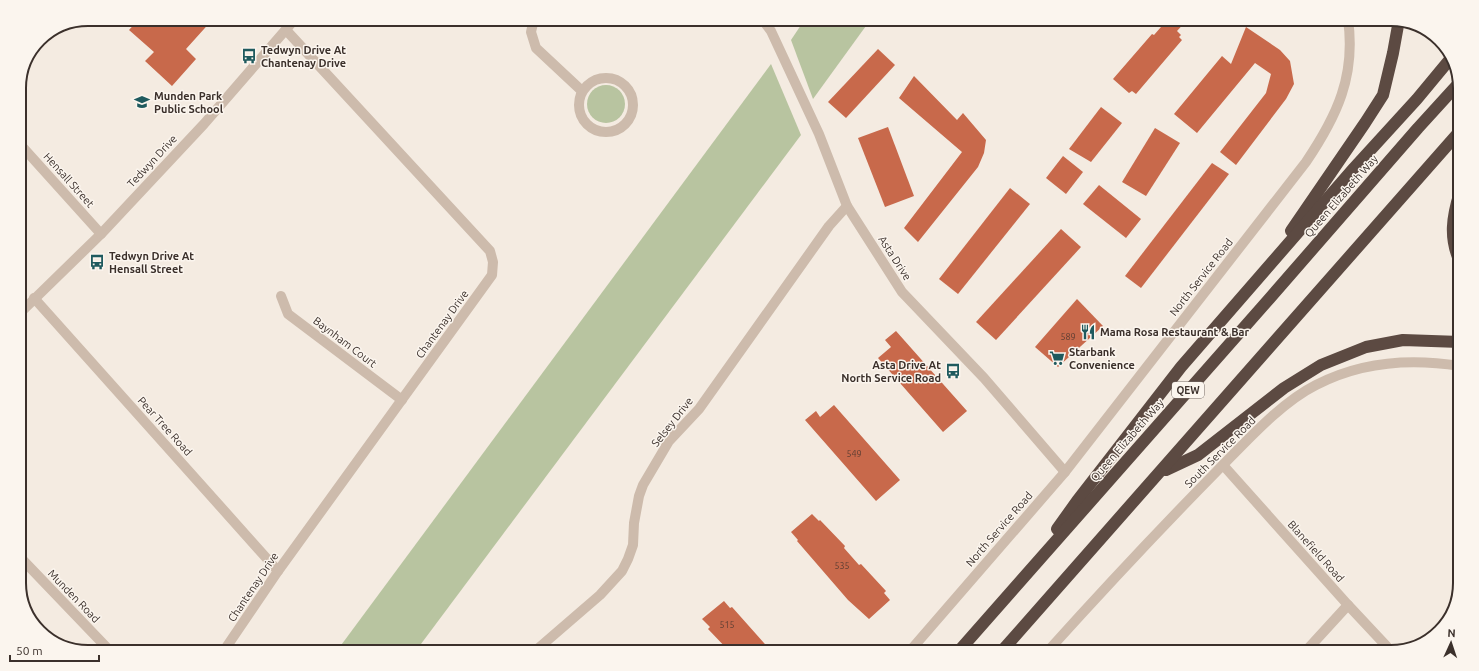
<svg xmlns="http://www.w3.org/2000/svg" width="1479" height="671" font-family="Ubuntu,sans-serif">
<rect width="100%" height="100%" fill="#f4ebe1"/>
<g fill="#b8c4a0">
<polygon points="805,19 871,19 813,99 791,40"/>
<polygon points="771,64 801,135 415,652 336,652"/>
<circle cx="606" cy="104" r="19"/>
</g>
<g fill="#c8694b">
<polygon points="139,19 213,19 186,49 196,59 172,86 145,61 154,52 129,30"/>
<polygon points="1168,19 1188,19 1177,31 1181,35 1179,37 1182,40 1136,94 1132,91 1129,93 1113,79 1152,34 1154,35"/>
<polygon points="1246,27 1280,50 1290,61 1294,84 1286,99 1236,165 1220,152 1266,93 1271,74 1255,63 1197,133 1174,114 1222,56 1231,64"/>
<polygon points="878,49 895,65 846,118 828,102"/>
<polygon points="914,76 957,120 963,113 986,140 984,153 978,167 918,242 904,228 962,152 899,98"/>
<polygon points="1101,107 1122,123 1091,162 1069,149"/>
<polygon points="888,127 914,196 885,207 858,138"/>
<polygon points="1155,128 1180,143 1146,196 1122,182"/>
<polygon points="1063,156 1083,172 1066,194 1046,178"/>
<polygon points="1212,163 1229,174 1141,288 1125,276"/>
<polygon points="1099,185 1141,219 1126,238 1083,204"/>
<polygon points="1010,188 1030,204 958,294 939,279"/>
<polygon points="1061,229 1081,247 996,340 976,322"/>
<polygon points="1077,299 1103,326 1058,367 1035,347"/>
<polygon points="896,331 967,411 943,432 878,358 891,347 885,340"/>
<polygon points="834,405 900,480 876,501 805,420 816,411 820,417"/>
<polygon points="812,514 819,521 820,520 845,546 844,548 859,565 861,564 886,591 884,593 890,600 869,619 848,600 797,541 798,540 791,532"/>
<polygon points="724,601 730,608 732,607 772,652 730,652 708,629 710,627 702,619"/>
</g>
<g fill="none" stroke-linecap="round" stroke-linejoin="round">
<g stroke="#cdbbac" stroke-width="10">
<polyline points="534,19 531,32 536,48 582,91"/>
<polyline points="762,19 771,31 819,134 847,206 902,292 984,378 1065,472"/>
<circle cx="606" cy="105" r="27"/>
<polyline points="281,296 288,314 402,400"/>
<polyline points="34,298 278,571"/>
<polyline points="19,314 101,234"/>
<polyline points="1223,465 1348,605 1392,652"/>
<polyline points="19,556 111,652"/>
<polyline points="223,652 278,571 492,275 493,262 490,251 286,30"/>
<polyline points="534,652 600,595 622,571 628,559 633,545 634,523 639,496 643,485 669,441 699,409 829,226 847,206"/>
<polyline points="1305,652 1348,605"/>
</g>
<g stroke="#cdbbac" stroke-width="10">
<polyline points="19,143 101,234 204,124 295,19"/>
<path d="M 909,652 L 1065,472 L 1306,162 C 1337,116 1356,76 1348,19"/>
<path d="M 1047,652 C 1102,591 1159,530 1216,472 C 1245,443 1280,403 1316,385 C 1362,361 1410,358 1460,366"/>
</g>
<g stroke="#5c4a42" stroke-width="12">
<path d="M 1460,192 C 1452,217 1449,238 1460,262"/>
<polyline points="1291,231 1365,123 1383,95 1393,53 1399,20"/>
<polyline points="1166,470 1198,455 1284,388 1321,365 1366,347 1403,340 1460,342"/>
<polyline points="1057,529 1077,501 1181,367 1354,168 1417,99 1451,58"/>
<polyline points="958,652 1270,298 1418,128 1459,83"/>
<path d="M 1001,652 C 1155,479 1306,304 1460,131"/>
</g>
</g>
<defs>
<g id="bus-bare" transform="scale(1.2)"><path d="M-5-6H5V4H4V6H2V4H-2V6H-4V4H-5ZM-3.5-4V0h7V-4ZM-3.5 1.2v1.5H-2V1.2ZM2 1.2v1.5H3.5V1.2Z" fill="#1f5a5e" stroke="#fbf5ee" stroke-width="2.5" paint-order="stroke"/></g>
<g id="school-bare" transform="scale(1.2)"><path d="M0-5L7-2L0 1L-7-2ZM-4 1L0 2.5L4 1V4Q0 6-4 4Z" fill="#1f5a5e" stroke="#fbf5ee" stroke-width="2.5" paint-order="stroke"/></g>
<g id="restaurant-bare" transform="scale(1.2)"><path d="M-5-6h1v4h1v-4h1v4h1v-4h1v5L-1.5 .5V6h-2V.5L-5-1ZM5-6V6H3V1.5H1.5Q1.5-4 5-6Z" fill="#1f5a5e" stroke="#fbf5ee" stroke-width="2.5" paint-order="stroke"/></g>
<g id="supermarket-bare" transform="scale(1.2)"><path d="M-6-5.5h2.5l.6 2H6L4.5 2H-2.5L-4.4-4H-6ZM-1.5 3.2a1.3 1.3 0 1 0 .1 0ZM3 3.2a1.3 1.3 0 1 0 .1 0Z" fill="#1f5a5e" stroke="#fbf5ee" stroke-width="2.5" paint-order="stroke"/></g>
</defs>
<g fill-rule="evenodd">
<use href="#bus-bare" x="249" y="56"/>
<use href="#school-bare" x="142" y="102"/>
<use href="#bus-bare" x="97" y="262"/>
<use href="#restaurant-bare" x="1088" y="332"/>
<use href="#supermarket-bare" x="1057" y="358"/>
<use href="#bus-bare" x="953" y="371"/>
</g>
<g text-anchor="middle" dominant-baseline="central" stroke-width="3" stroke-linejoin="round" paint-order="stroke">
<g font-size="9" fill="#5e3e33">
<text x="1068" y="337">589</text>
<text x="854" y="454">549</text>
<text x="842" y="566">535</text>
<text x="727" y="625">515</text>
</g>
<rect fill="#fbf5ee" stroke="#756b66" stroke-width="1" x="1172" y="382" width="32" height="16" rx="3"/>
<g font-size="10" font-weight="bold" fill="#3b302b">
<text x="1188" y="390">QEW</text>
</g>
<g font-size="11" font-weight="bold" fill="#3b302b" stroke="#fbf5ee" text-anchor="start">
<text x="261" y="50">Tedwyn Drive At<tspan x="261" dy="13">Chantenay Drive</tspan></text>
<text x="154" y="96">Munden Park<tspan x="154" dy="13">Public School</tspan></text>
<text x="109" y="256">Tedwyn Drive At<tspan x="109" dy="13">Hensall Street</tspan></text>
<text x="1100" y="332">Mama Rosa Restaurant &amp; Bar</text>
<text x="1069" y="352">Starbank<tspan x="1069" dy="13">Convenience</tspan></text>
<text x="941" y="365" text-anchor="end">Asta Drive At<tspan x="941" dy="13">North Service Road</tspan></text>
</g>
<g font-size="11" fill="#3b302b" stroke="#fbf5ee">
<text transform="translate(152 161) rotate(-47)">Tedwyn Drive</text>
<text transform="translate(69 180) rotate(48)">Hensall Street</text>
<text transform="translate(1341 196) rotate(-49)">Queen Elizabeth Way</text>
<text transform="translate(895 258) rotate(57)">Asta Drive</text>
<text transform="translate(1201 277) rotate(-52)">North Service Road</text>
<text transform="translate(442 324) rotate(-54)">Chantenay Drive</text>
<text transform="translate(345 342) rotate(37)">Baynham Court</text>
<text transform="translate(672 422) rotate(-52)">Selsey Drive</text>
<text transform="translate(165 426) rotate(48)">Pear Tree Road</text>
<text transform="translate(1127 440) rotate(-49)">Queen Elizabeth Way</text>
<text transform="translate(1220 452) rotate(-45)">South Service Road</text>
<text transform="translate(999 529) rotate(-49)">North Service Road</text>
<text transform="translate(1316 551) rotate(48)">Blanefield Road</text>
<text transform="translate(253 587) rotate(-56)">Chantenay Drive</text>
<text transform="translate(74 596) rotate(46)">Munden Road</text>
</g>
</g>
<path d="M0 0H1479V671H0ZM88 26H1391A62 62 0 0 1 1453 88V583A62 62 0 0 1 1391 645H88A62 62 0 0 1 26 583V88A62 62 0 0 1 88 26Z" fill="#fbf5ee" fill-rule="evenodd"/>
<path fill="none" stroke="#3b302b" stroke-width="2" d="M88 26H1391A62 62 0 0 1 1453 88V583A62 62 0 0 1 1391 645H88A62 62 0 0 1 26 583V88A62 62 0 0 1 88 26Z"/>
<g transform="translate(1451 643) rotate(3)" stroke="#fbf5ee" stroke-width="3" paint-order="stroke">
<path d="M0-3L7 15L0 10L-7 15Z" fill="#3b302b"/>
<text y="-6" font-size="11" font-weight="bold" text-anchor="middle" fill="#3b302b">N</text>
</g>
<path d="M10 655v6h89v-6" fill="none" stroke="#3b302b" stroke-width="2"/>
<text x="16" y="655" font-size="12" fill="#3b302b" stroke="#fbf5ee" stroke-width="3" paint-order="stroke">50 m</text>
</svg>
